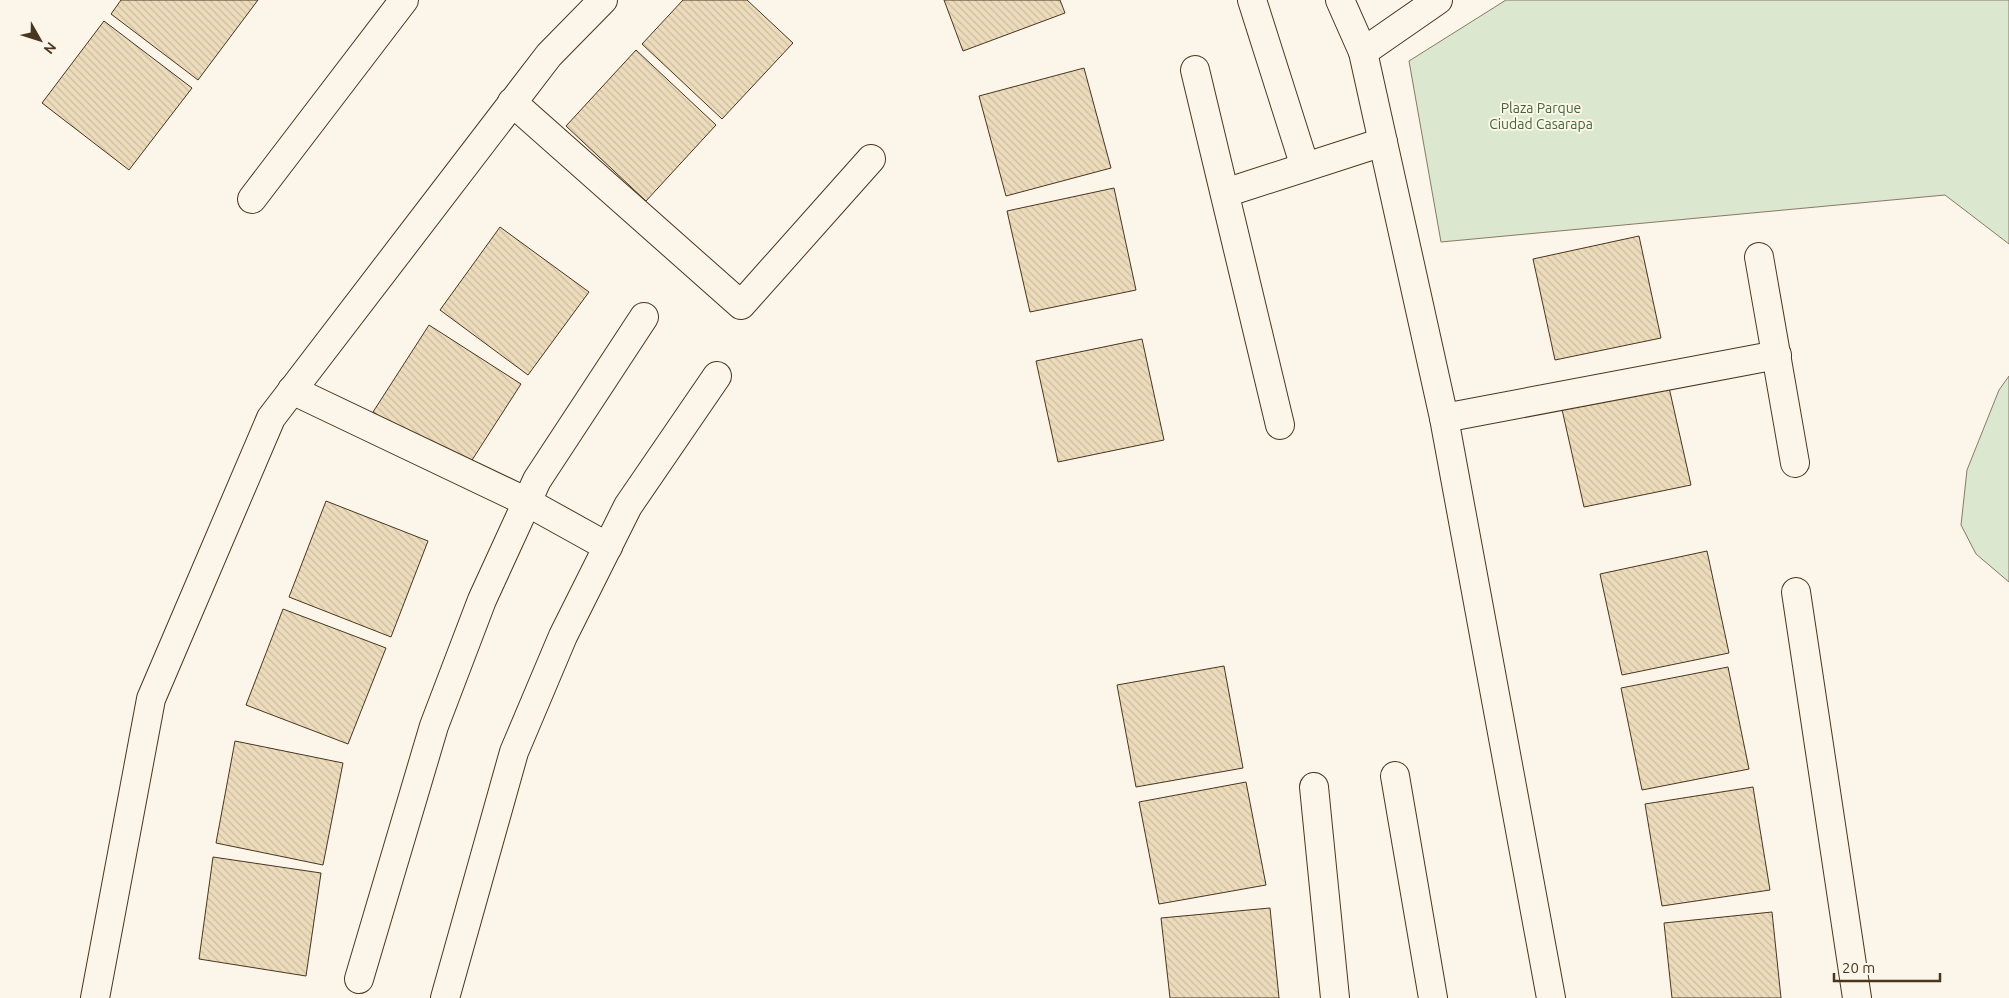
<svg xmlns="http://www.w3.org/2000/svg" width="2009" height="998" font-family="Ubuntu,sans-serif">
<defs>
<pattern id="building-back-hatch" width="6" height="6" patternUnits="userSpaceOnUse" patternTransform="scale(1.25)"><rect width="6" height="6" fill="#ecdcbc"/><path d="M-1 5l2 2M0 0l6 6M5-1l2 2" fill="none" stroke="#ccbda1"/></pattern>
</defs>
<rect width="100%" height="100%" fill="#fbf6e9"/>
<g fill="#dce7d0" stroke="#887966">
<polygon points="1506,0 2009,0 2009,244 1945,195 1441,242 1409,61"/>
<polygon points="2009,376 2009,582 1976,554 1961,525 1967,470 1999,390"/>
</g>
<g fill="url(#building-back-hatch)" stroke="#4a3520">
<polygon points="121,0 258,0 198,80 111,14"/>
<polygon points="683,0 747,0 793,43 722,119 642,44"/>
<polygon points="944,0 1060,0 1065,13 963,51"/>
<polygon points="104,21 192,88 129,170 42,103"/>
<polygon points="636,50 716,125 646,201 566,126"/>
<polygon points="1084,68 1111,168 1006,196 979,96"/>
<polygon points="1114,188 1136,290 1030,312 1007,211"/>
<polygon points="500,227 589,292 528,375 440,310"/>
<polygon points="1639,236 1661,338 1555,360 1533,259"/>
<polygon points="429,325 521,384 465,471 373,412"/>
<polygon points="1142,339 1164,440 1058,462 1036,361"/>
<polygon points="1668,383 1691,485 1584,507 1561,405"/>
<polygon points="326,501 428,541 391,637 289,597"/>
<polygon points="1707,551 1729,653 1622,675 1600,574"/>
<polygon points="283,609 386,648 348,744 246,705"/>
<polygon points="1224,666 1243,768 1136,787 1117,685"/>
<polygon points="1728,667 1749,769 1642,790 1621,688"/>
<polygon points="235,741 343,763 323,865 216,843"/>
<polygon points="1246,782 1266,885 1159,904 1139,802"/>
<polygon points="1753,787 1770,890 1662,906 1645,804"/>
<polygon points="213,857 321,873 306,976 199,959"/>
<polygon points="1270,908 1279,998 1170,998 1161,918"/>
<polygon points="1772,912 1781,998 1672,998 1664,923"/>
</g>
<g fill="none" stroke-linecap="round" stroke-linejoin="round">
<g stroke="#4a3520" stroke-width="30">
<g id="minor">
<polyline points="1252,0 1305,167"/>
<polyline points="1340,0 1363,52 1444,418 1551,998"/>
<polyline points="1363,52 1438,0"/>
<polyline points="1195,70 1280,425"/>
<polyline points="512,102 741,305 871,159"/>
<polyline points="1225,193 1383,142"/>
<polyline points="252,199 404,0"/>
<polyline points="1759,257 1795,463"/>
<polyline points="292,390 527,502 608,547"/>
<polyline points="1444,418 1777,355"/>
<polyline points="1796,592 1857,998"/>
<polyline points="1395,776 1433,998"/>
<polyline points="1314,787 1335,998"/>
<polyline points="359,979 434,726 482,600 537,480 644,317"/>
<polyline points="95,998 151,699 271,418 549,55 603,0"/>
<polyline points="445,998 514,752 563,636 628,506 717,376"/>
</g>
</g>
<use href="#minor" stroke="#fbf6e9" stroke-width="28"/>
</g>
<g text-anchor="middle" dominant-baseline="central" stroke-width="4" stroke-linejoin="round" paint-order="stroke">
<g font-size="14" fill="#436837" stroke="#fbf6e9">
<text x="1541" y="108">Plaza Parque<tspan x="1541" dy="16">Ciudad Casarapa</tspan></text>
</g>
</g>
<g transform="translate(40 40) rotate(129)" stroke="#fbf6e9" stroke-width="4" paint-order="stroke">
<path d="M0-4L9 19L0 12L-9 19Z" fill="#4a3520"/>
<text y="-8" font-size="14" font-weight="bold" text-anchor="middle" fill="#4a3520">N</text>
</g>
<path d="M1834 973v8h106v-8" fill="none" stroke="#4a3520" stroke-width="2.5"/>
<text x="1842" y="973" font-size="15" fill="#4a3520" stroke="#fbf6e9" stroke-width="4" paint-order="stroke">20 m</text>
</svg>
